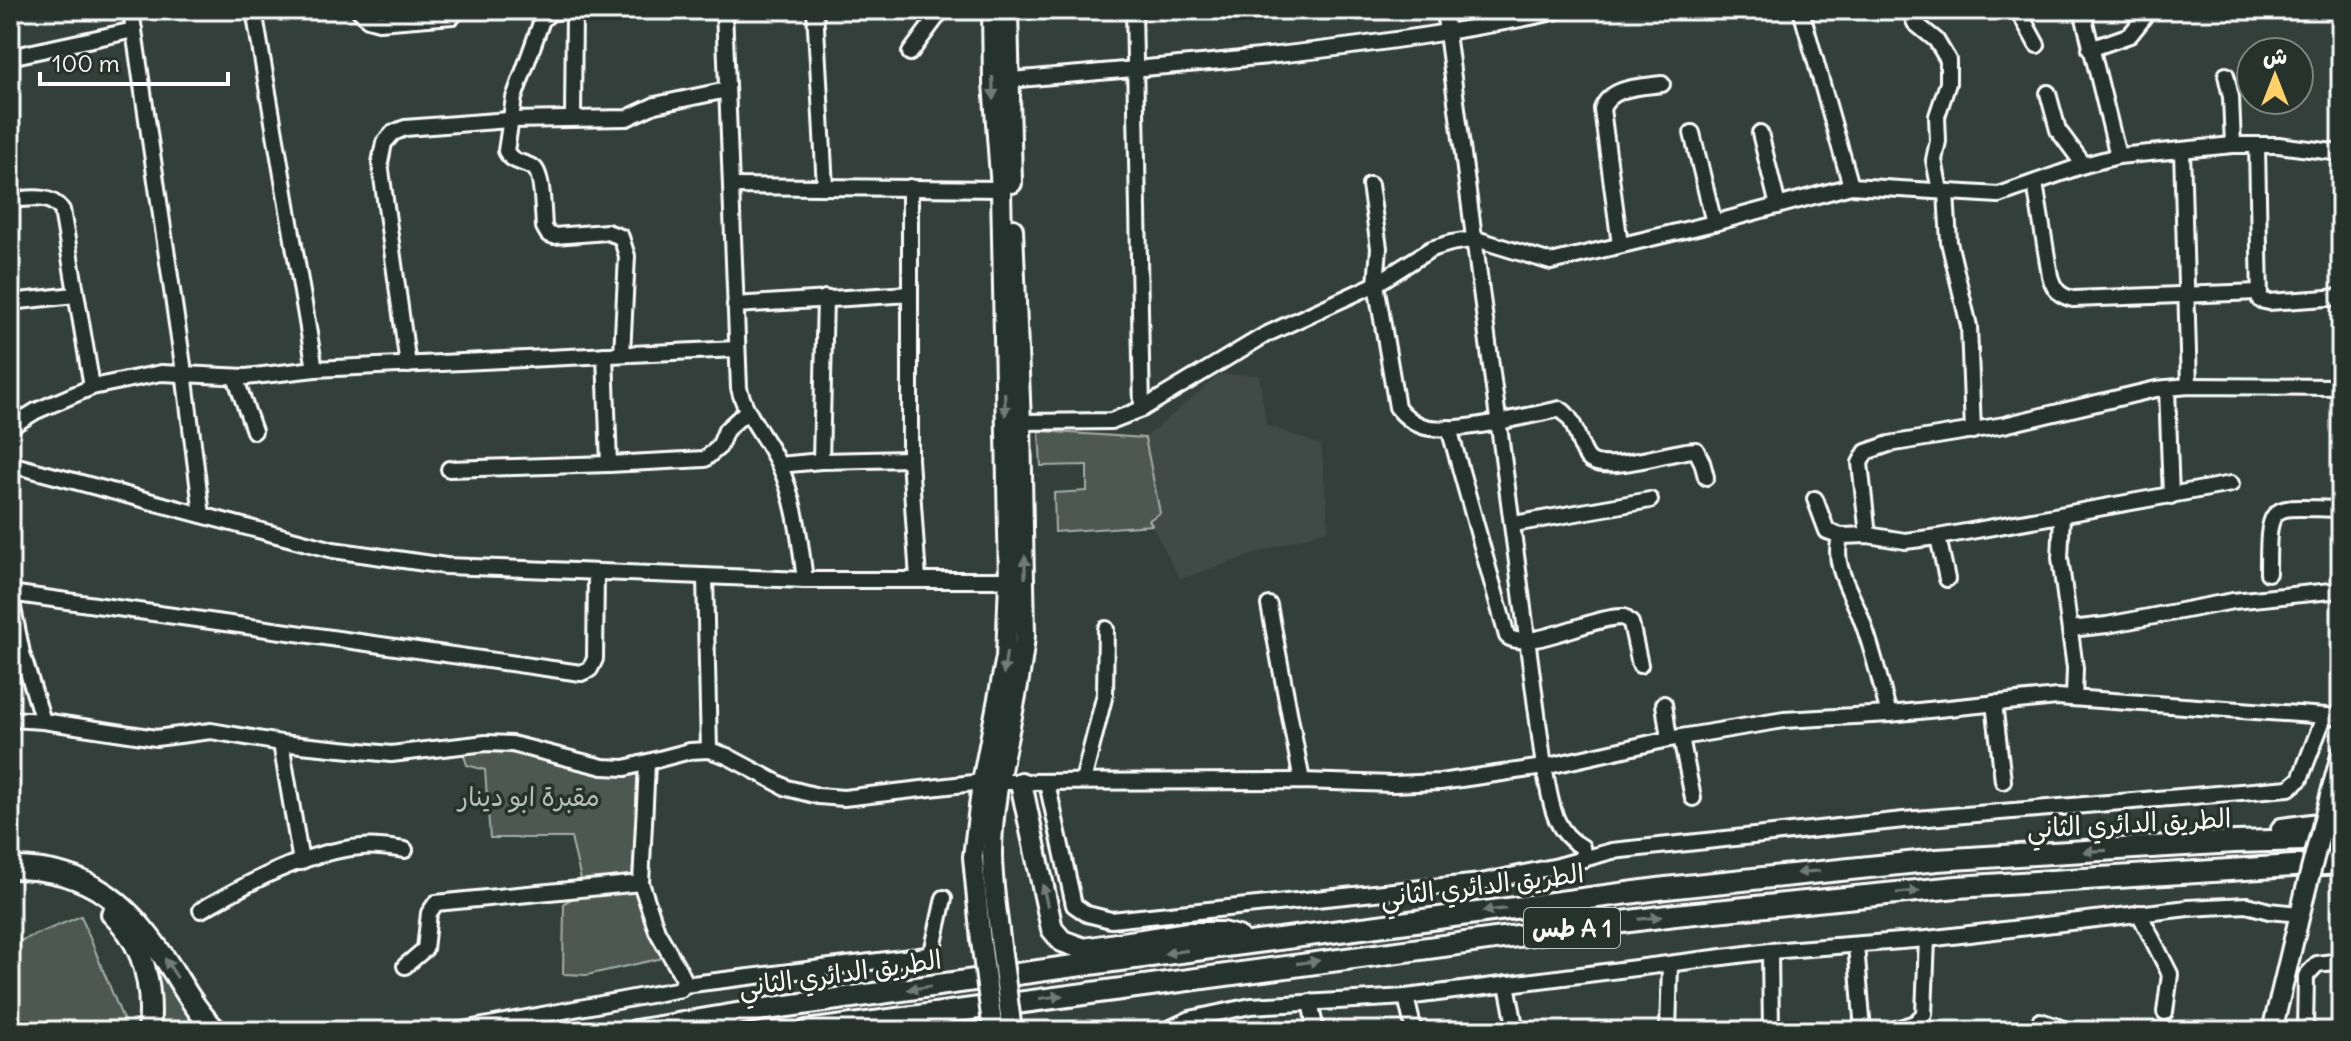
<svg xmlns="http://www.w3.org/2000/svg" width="2351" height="1041" font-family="Delius,'Playpen Sans Arabic',sans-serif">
<rect width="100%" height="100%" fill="#333f3a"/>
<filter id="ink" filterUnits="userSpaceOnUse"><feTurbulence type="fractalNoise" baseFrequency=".0125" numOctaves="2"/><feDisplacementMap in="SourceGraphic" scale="16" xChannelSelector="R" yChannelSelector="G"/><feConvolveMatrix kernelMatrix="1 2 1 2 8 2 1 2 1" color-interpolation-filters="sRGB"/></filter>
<g filter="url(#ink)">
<polygon fill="#404c47" points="1219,375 1259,375 1266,425 1321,445 1329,529 1180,579 1149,520 1160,513 1145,438"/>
<g fill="#4d5853" stroke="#a6aca9" stroke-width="2">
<polygon points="1039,431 1145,438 1160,513 1149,520 1152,525 1055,532 1054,493 1087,491 1087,465 1041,466"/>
<polygon points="510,747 604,772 641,774 632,877 663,958 587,975 563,974 564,903 584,892 571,838 490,838 485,770 467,765 462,749"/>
<polygon points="81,916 127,1029 15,1031 10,1017 10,945"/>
<polygon points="143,928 217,1031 149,1031"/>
</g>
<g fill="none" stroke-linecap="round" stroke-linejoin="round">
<g stroke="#fff" stroke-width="20">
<g id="minor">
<polyline points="131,10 184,372 202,515"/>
<polyline points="254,10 315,369"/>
<polyline points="359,10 368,19 379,22 453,16"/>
<path d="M 567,10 L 550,13 L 542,20 L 514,98 L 506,151 C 513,164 523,161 534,168 C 543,175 543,215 544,227 L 548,234 L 554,236 L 607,232 L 621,237 L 627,256 L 622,354"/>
<path d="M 724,10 L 739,388 C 746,417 767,438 779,465 C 796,500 800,542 805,580"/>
<polyline points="815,10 825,187"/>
<polyline points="1134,10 1142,409"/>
<path d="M 1444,10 L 1544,767 C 1551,799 1551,830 1582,847 L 1584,859"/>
<polyline points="1801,10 1851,186"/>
<polyline points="1910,10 1915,23 1936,40 1948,60 1948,83 1937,116 1938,141 1934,160 1940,191"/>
<polyline points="2018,10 2037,45"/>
<polyline points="2082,10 2118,156"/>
<polyline points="2090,49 2130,35 2150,10"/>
<polyline points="910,53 942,10"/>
<polyline points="10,57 134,30"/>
<polyline points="2226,75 2231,97 2233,145"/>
<path d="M 1010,80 C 1156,67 1302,56 1447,32 C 1485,25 1523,20 1561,10"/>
<polyline points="2048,93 2058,130 2084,165"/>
<polyline points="573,117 574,10"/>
<polyline points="1692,133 1714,223"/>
<polyline points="1760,133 1778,206"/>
<polyline points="2257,145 2260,300 2269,302 2341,297"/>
<polyline points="2182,150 2189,386"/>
<path d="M 2035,183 L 2050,276 C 2054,290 2060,296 2073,299 L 2259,292"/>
<path d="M 1370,185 L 1379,248 L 1376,284 L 1397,407 C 1404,416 1411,422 1422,426 C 1450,436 1529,415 1560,409 C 1577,420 1576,441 1587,457 C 1601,477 1672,450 1696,450 L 1702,462 L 1706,477"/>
<polyline points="731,186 1001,189"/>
<polyline points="910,187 910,459 918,579"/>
<polyline points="1946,193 1949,242 1969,326 1973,431"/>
<path d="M 10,200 C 29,199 49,193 62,210 L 92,387"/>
<path d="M 1620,245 L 1602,109 C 1611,86 1640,87 1662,84"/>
<polyline points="10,302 75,295"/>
<polyline points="735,305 910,294"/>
<polyline points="605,355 609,464 705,459 719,447 726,430 747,411"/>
<polyline points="408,365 380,163 384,143 393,133 405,128 509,120 627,118 655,105 727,90"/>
<polyline points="235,377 254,431"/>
<polyline points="2167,388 2171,496"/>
<polyline points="1021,422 1111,421 1142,409 1265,335 1376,284 1431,249 1451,243 1476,239 1551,262 1714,223 1851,186 1999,195 2084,165 2118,156 2233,145 2278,145 2341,153"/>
<polyline points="10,427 36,411 92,387 161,373 246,377 315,369 737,349"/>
<path d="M 1449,428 L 1507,636 C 1526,653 1595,615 1624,617 L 1631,623 L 1640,665"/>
<polyline points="821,461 825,298"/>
<polyline points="10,464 333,550 446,566 805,580 1009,580"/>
<polyline points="779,465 821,461 910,459"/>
<polyline points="449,469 609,464"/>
<polyline points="1815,499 1827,531 1841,536"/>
<polyline points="2062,516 2060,558 2075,668 2074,698"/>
<polyline points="1514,524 1650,500"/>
<polyline points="1868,535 1860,463 1866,452 1889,444 2004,425 2156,389 2189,386 2341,387"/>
<polyline points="1938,537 1947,579"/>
<path d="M 2268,573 C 2268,497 2270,508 2341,509"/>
<polyline points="705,577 709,750"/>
<polyline points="10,593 581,673 590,669 595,659 596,574"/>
<polyline points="10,593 22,653 43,721"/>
<polyline points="1269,605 1302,781"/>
<polyline points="2070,629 2107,625 2233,601 2341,590"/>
<polyline points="1994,703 2003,781"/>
<polyline points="1664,704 1669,739"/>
<path d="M 1889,714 C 1880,682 1873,649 1861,618 C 1852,593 1830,563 1841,536 L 1868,535 L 1905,541 L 1938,537 L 2231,484"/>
<polyline points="10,719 43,721 156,738 211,731 281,743 391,754 486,743 512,744 603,767 625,768 690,751 709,750 727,756 787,788 818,796 844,798 982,782"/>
<polyline points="1681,737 1693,798"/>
<polyline points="281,743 301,862"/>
<polyline points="1083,781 1105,694 1106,629"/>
<polyline points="1000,782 1302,781 1393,784 1440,782 1544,767 1669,739 1784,720 1889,714 2057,697 2341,717"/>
<polyline points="1047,783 1074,905 1087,914 1111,920 1481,882 1558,866 1612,851 1904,820 2289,788 2300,779 2324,717"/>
<path d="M 201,910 C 250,882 304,852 361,847 C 375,845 391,848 405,850"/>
<polyline points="2139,913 2170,974 2165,1012"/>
<polyline points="1856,945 1863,1031"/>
<polyline points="1770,951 1771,1031"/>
<polyline points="405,966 425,949 429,913 436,903 641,883 647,764"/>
<polyline points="1507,984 1516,1031"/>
<polyline points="684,985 927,955 933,948 944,898"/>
<polyline points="1406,997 1414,1031"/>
<polyline points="1310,1002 1316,1031"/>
<polyline points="2040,1021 2070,1031"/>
<polyline points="457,1031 681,989 684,979 657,931 641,883"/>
<polyline points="1164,1031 1190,1019 1251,1006 1406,997 1770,951 1927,939 2188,908 2247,905 2269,911 2300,914"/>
<polyline points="1668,1031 1670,965"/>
<polyline points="1890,1031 1915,1023 1924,1014 1927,939"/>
<polyline points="2305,1031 2306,976 2317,964 2341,961"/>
</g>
</g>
<g stroke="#fff" stroke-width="24">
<g id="major">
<polyline points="1008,10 1012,183"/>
<polyline points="2330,796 2341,755"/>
<path d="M 1000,939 C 997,911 992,882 992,853 C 992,780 1019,708 1025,635 L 1021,422 L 1013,229"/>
<polyline points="981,941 973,857 982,782 1006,657 1009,580 1001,189 993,83 992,10"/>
<polyline points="2272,1031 2305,893"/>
</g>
</g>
<g stroke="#fff" stroke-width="26">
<g id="highway">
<polyline points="1021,783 1052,929 1062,941 1084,949 1188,933 1222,933 1238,937"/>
<polyline points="2282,829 2341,821"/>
<path d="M 10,868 C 92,867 131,906 173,971 C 186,992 199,1015 217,1031"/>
<path d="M 112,914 C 145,944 153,988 149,1031"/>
<polyline points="635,1031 766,1009 1067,967 1666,888 1937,860 2235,842 2341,839"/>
<polyline points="807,1031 1675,915 1957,887 2341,863"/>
</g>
</g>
<use href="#minor" stroke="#26332d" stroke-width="14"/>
<use href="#major" stroke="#26332d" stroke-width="18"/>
<use href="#highway" stroke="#26332d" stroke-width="20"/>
<g stroke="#fff" stroke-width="24" stroke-linecap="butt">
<g id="major-bridge">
<polyline points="2305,893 2330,796"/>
<polyline points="1000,939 1012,1031"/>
<polyline points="981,941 993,1031"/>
</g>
</g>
<use href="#major-bridge" stroke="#26332d" stroke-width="18"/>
</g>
<defs><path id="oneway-solid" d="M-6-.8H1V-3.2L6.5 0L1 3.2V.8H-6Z" transform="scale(2)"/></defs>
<g fill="#727a76">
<use href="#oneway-solid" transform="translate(993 88) rotate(87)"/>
<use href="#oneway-solid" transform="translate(1005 404) rotate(88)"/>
<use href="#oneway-solid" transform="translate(1025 567) rotate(-91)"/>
<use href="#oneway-solid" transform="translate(1005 663) rotate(98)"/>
<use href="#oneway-solid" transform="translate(2095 851) rotate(177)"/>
<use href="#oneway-solid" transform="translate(1808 872) rotate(174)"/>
<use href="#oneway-solid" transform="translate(1908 892) rotate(-5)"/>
<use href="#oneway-solid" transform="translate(1045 895) rotate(-102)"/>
<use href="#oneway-solid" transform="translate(1494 910) rotate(173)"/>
<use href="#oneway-solid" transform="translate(1650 918) rotate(-7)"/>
<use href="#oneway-solid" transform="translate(1176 952) rotate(172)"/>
<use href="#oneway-solid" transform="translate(1308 962) rotate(-8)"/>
<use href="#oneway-solid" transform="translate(171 968) rotate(-123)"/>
<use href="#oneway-solid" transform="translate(919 988) rotate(172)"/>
<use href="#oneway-solid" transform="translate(1051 997) rotate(-8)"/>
</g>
</g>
<g text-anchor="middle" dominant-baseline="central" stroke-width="7" stroke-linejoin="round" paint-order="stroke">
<rect fill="#26332d" stroke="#bec2c0" stroke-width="2" x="1524" y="908" width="96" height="40" rx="6"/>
<g font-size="24" font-weight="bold" fill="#fff">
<text x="1572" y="928">طس A 1</text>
</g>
<g font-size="26" fill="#b8bcba" stroke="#26332d">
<text x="529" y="796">مقبرة ابو دينار</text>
</g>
<g font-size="26" fill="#fff" stroke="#26332d">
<text transform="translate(2129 823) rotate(-3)">الطريق الدائري الثاني</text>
<text transform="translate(1482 885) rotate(-7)">الطريق الدائري الثاني</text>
<text transform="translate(840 973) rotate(-8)">الطريق الدائري الثاني</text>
</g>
</g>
<rect width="2351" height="1041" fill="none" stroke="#26332d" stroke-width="40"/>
<rect x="20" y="20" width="2311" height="1001" fill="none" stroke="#fff" stroke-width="3" filter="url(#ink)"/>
<g transform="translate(2275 76)"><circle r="38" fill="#26332d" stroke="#7d8581" stroke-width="2"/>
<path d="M0-6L14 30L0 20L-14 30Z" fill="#ffd166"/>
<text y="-12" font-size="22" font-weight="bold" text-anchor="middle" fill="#ffffff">ش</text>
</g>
<path d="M40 72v12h188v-12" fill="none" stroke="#ffffff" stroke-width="4"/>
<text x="52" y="72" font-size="24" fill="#ffffff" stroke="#26332d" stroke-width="6" paint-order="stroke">100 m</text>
</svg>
